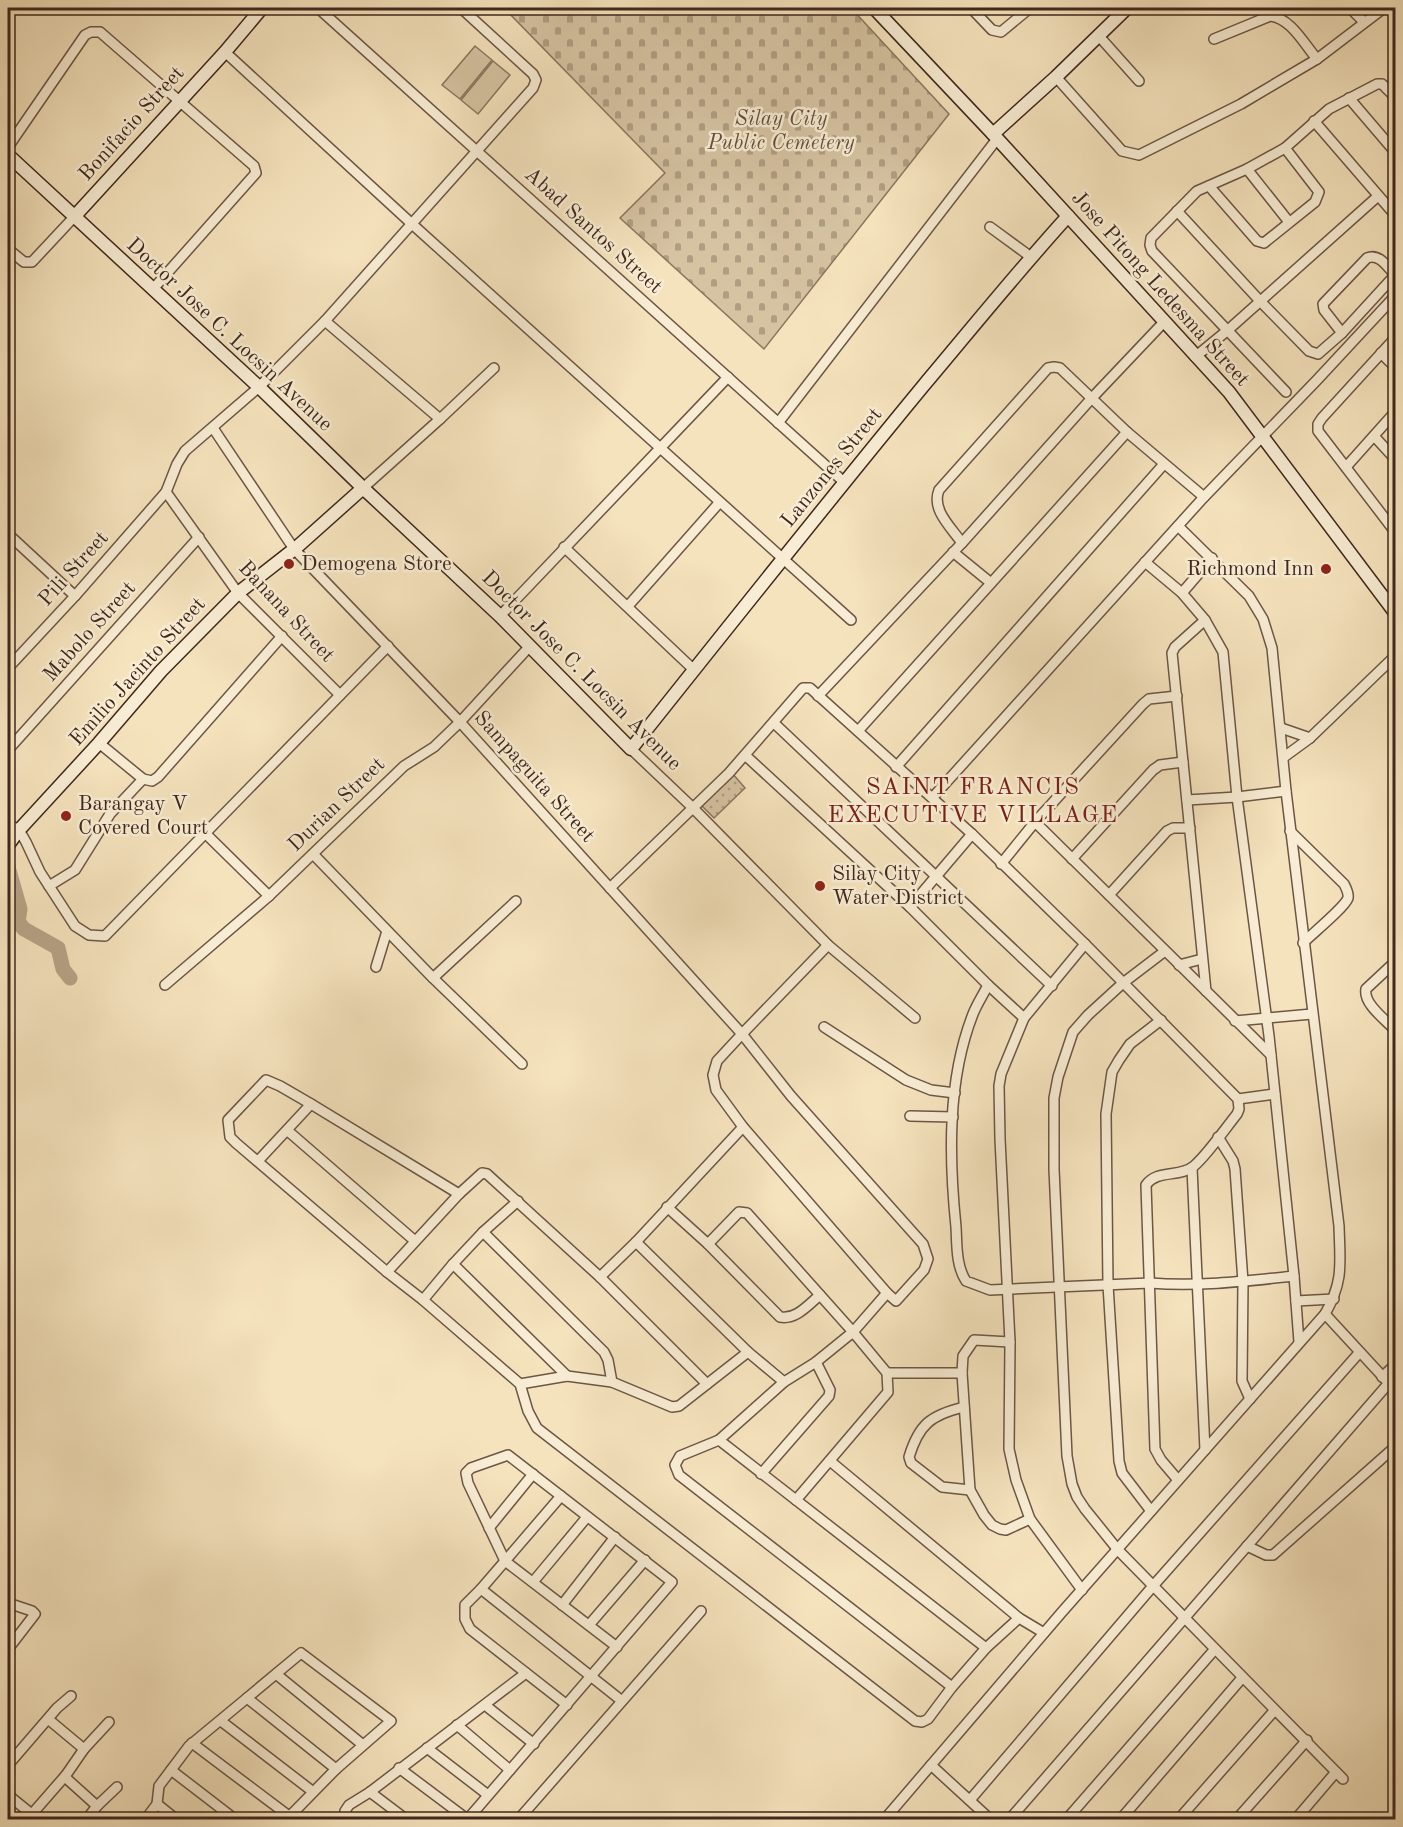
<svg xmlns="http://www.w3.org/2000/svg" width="1403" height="1827" font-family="'Old Standard TT',serif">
<defs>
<pattern id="cemetery-stones" width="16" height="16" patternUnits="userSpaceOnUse" patternTransform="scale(1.5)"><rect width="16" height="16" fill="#d6c3a2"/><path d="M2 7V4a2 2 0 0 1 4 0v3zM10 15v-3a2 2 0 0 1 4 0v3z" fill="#af9e83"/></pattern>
<pattern id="park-dots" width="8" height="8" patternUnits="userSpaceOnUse" patternTransform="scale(1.5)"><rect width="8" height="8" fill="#d6c3a2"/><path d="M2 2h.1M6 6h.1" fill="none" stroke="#af9e83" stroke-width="1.8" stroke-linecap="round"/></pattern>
</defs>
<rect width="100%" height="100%" fill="#f5e3bd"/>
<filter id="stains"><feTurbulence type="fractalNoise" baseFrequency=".00333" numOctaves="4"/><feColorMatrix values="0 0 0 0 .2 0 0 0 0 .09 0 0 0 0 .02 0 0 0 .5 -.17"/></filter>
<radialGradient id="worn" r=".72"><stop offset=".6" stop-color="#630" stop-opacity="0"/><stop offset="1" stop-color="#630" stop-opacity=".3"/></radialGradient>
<g fill="#d6c3a2" stroke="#8b7560" stroke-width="1.5">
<polygon points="475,46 492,60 460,99 442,85"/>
<polygon points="493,61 510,75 478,114 461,100"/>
</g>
<polygon fill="url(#cemetery-stones)" stroke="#8b7560" stroke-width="1.5" points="504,8 851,8 949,114 764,349 620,218 665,173"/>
<polygon fill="url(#park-dots)" stroke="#8b7560" stroke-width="1.5" points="732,773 745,788 714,818 700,804"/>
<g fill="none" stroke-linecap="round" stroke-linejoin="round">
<polyline stroke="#b7a387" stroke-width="15" points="8,867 20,909 18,922 24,929 58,948 63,969 70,978"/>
<g stroke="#6d5645" stroke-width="12">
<g id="street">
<polyline points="318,8 844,482"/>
<polyline points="971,8 992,30 1001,32 1030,8"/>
<polyline points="1350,8 1364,22"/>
<polyline points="1098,35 1139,81"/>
<path d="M 1214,39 L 1270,16 C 1291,18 1304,44 1317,59"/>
<polyline points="225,52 412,224 851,620"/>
<polyline points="1056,77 1122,151 1139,155 1241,104 1317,59 1384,8"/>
<polyline points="1349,98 1396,153"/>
<polyline points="1314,121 1396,216"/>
<polyline points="8,147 85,35 91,32 100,32 254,166 256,173 153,289"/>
<polyline points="1247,169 1289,222"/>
<polyline points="1209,186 1257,241 1264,243 1315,202 1319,192 1285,148"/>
<polyline points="1177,211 1260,301 1309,351 1318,354 1342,333 1396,274"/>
<polyline points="990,227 1031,257"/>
<polyline points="8,249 24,262 32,262 74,217"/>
<polyline points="325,321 440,419 363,488"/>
<path d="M 1342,333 L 1324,310 L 1323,304 L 1367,258 C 1379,253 1387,266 1395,275"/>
<polyline points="1396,337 1322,418 1318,424 1318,431 1396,533"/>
<polyline points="1381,353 1396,368"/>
<polyline points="1195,357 1228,330 1377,197"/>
<polyline points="1286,392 1152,251 1150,245 1151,238 1197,191 1247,169 1285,148 1329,109 1377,84 1382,84 1396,98"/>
<polyline points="440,419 494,368"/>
<polyline points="778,423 997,139"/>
<path d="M 213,428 L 294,549 L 460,722 L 742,1034 L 717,1061 L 713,1075 L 716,1090 L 743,1127 L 887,1293 L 853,1332 L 820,1295 C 808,1305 796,1320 780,1317 L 708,1244 L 667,1207"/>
<polyline points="1374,436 1396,460"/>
<polyline points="1346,467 1396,411"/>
<polyline points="166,492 238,593 340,695"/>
<polyline points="8,534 75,596"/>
<path d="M 962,543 C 951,527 931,510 939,490 L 1048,368 L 1054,367 L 1060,368 L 1127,432 L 1204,497"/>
<polyline points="564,547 693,669"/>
<polyline points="953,552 991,583"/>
<polyline points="1145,562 1182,593 1205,620 1223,652 1237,797 1269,1036 1294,1276 1299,1342"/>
<polyline points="1182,593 1212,558"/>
<polyline points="628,606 719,503"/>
<polyline points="500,616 728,377"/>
<polyline points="1205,620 1175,647 1172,653 1206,991"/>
<polyline points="8,668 75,596 166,492 177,464 185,451 259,387 325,321 533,88 536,80 533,74 461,8"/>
<polyline points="818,696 962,543 1091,399 1164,322"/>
<polyline points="774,723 1052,986"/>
<polyline points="1281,728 1310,738"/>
<polyline points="858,731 1127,432"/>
<polyline points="99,743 143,779 152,781 158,777 282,636"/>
<polyline points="631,749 692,807 828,945 915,1018"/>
<polyline points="8,750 199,537"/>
<polyline points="745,755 910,907 988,985 1024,1018"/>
<polyline points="1284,757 1310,738 1392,659 1396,653"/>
<polyline points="896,767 1164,464"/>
<polyline points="933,797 1204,497 1317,380 1396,295"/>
<polyline points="1187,800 1237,797 1286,791"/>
<polyline points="1035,822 1271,1055"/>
<polyline points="8,824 19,830 26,842 40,872 75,926 89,935 105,936 388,646"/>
<path d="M 1290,831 L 1344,884 C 1346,888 1349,893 1348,898 C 1345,907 1312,934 1303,943"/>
<polyline points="206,834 269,896"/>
<polyline points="313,854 433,978 522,1064"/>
<polyline points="1072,859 1153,770 1160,765 1183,762"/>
<polyline points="1001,864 1035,822 1143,704 1149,699 1177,696"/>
<polyline points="49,886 75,870 110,814 143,779"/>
<path d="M 610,888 L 729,773 L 803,688 L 810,688 L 972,834 L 1085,944 L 1238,1099 L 1239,1109 L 1237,1114 C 1225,1129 1207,1155 1194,1166 C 1180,1178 1157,1169 1146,1185 L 1155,1449 L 1161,1460 L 1178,1480"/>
<polyline points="1109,895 1167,831 1173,828 1190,828"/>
<polyline points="910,907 972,834"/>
<polyline points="828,945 742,1034 791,1096 923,1244 928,1259 924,1270 896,1301 887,1293"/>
<polyline points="1165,951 1123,983 1088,1015 1073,1032 1058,1077 1054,1098 1054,1169 1067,1456 1072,1484 1077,1497 1085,1509 1118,1550 1343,1779"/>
<path d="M 1396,961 L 1366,989 C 1363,1004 1386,1020 1396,1031"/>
<polyline points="1179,965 1202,959"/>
<polyline points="376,967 387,931"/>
<polyline points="433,978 516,901"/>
<polyline points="165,985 269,896 404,766 434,747 460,722 530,646"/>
<path d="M 988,985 C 983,995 977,1004 973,1014 C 947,1080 949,1158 956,1227 C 957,1245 956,1266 966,1281 L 990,1290 L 1150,1283 C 1198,1287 1247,1281 1294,1276"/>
<polyline points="1235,1021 1312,1014"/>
<polyline points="824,1027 906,1080 931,1090 955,1093"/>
<polyline points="1238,1099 1275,1094"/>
<polyline points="910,1116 953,1117"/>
<polyline points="288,1131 415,1241"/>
<polyline points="1218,1137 1233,1161 1235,1169 1243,1282 1242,1381 1250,1399"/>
<polyline points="258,1161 311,1104"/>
<polyline points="1192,1168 1205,1450"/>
<polyline points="483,1232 518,1201"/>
<polyline points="636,1242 748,1352"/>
<polyline points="708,1244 739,1212 747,1213 820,1295"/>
<polyline points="453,1264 567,1376"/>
<polyline points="387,1272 236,1143 230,1137 228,1120 266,1080 280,1086 311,1104 459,1194"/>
<polyline points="600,1277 636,1242 743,1127"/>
<polyline points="423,1300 453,1264 483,1232 604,1352 608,1360 612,1382"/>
<polyline points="1296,1301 1334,1299"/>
<polyline points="1325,1314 1396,1391"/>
<polyline points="1010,1342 974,1340 963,1356 962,1373 970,1490 984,1515 992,1525 1000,1529 1006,1530 1030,1519"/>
<polyline points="887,1373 962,1373"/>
<polyline points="1382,1377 1396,1364"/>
<polyline points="520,1384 567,1376 612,1382 672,1407 679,1406 748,1352 784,1382 719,1440 680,1456 675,1465 679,1475 952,1687"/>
<polyline points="707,1384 600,1277 487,1174 482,1173 459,1194 387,1272 423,1300 520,1384 528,1411 537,1428 915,1721 922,1722 928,1719 952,1687 986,1648 1019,1618 1044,1633"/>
<path d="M 964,1407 C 931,1415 919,1424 909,1457 L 911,1463 L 942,1487 L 970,1490"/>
<polyline points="719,1440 986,1648"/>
<polyline points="830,1461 1019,1618"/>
<polyline points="761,1474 829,1396 830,1390 816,1362 784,1382"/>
<polyline points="561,1496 508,1455 471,1468 466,1473 468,1483 505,1561 617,1647"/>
<polyline points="796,1500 888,1392 887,1373 853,1332 816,1362"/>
<polyline points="1151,1511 1122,1473 1119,1461 1108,1285 1106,1114 1112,1072 1119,1060 1130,1044 1161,1020"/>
<polyline points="489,1528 533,1474"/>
<polyline points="1247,1546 1266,1555 1273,1555 1396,1446"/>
<polyline points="533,1582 587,1517"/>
<polyline points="481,1589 465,1605 465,1619 470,1629 567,1705"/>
<polyline points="1082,1590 1030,1519 1016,1480 1009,1449 1010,1342 1000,1139 999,1086 1001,1074 1024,1018 1085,944"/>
<polyline points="8,1603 32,1611 35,1614 8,1649"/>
<polyline points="562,1605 615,1537"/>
<polyline points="589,1625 645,1560"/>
<polyline points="276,1674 363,1745"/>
<polyline points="247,1698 301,1653 391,1721 336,1769"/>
<polyline points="485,1705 534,1744"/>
<polyline points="48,1719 84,1749 66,1775 67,1779 97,1806 86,1820"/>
<polyline points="221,1721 312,1791"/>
<polyline points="457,1725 510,1770"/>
<polyline points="192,1743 289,1816"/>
<polyline points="427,1748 488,1795"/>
<polyline points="84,1749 109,1722"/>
<polyline points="8,1765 57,1708 71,1696"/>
<polyline points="931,1765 991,1820"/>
<polyline points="399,1768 467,1819"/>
<polyline points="171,1770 236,1820"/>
<polyline points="370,1792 407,1820"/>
<polyline points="8,1795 39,1820"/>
<polyline points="970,1800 1153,1586 1359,1353"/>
<polyline points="157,1804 177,1820"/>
<polyline points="97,1806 117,1787"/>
<polyline points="32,1814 66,1775"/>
<polyline points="145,1820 157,1804 159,1786 189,1746 247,1698 336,1769 286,1820"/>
<polyline points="349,1820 345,1811 349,1805 370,1792 526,1673"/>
<polyline points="467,1820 672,1582 561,1496 481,1589 622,1701"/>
<polyline points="518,1820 701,1611"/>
<path d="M 884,1820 L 1062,1612 L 1325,1314 C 1344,1281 1340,1263 1339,1226 L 1286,791 L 1272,648 L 1263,619 L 1249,596 L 1178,526"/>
<polyline points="1009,1820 1388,1384"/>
<polyline points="1066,1820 1215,1649"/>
<polyline points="1120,1820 1242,1678"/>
<polyline points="1178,1820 1274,1711"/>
<polyline points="1236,1820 1307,1740"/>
<polyline points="1295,1820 1336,1772"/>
</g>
</g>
<g stroke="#40271d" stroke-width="15">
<g id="secondary">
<polyline points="874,8 993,134 1229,392 1396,614"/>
<polyline points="993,134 1056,77 1127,8"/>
<path d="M 8,155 L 259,387 L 363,488 L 500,616 L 631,749 C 728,627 825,505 924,385 C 972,328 1018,271 1068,216"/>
<polyline points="74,217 225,52 262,8"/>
<polyline points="8,845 19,830 99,743 161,671 238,593 297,547 363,488"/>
</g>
</g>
<use href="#street" stroke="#f8edd4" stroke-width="9"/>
<use href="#secondary" stroke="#f8edd4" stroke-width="12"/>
</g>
<g fill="#8f2418" stroke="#f8edd4" stroke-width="2">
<circle cx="289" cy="564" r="6"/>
<circle cx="1326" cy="569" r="6"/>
<circle cx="66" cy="816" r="6"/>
<circle cx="820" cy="886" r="6"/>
</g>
<g text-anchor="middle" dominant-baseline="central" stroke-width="5" stroke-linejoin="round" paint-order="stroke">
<g font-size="21" font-style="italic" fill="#664e3e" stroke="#f8edd4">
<text x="781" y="119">Silay City<tspan x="781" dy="24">Public Cemetery</tspan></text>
</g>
<g font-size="21" fill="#40271d" stroke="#f8edd4">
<text transform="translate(132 124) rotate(-48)">Bonifacio Street</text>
<text transform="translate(593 231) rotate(42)">Abad Santos Street</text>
<text transform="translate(1160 289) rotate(48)">Jose Pitong Ledesma Street</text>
<text transform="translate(229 335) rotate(43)">Doctor Jose C. Locsin Avenue</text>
<text transform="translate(832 468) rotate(-51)">Lanzones Street</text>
<text transform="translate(74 569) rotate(-48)">Pili Street</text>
<text transform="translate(286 612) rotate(47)">Banana Street</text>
<text transform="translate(90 632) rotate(-48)">Mabolo Street</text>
<text transform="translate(581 671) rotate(45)">Doctor Jose C. Locsin Avenue</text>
<text transform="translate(138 672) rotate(-48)">Emilio Jacinto Street</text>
<text transform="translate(534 777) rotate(48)">Sampaguita Street</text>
<text transform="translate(337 805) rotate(-44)">Durian Street</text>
</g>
<g font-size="21" fill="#40271d" stroke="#f8edd4" text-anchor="start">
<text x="301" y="564">Demogena Store</text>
<text x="1314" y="569" text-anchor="end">Richmond Inn</text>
<text x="78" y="804">Barangay V<tspan x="78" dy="24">Covered Court</tspan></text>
<text x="832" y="874">Silay City<tspan x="832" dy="24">Water District</tspan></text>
</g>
<g font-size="24" letter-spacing="1.5" fill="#7a1f14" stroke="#f8edd4">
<text x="973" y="788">SAINT FRANCIS<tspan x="973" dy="28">EXECUTIVE VILLAGE</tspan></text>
</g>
</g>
<rect width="1403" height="1827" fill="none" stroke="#f5e3bd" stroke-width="30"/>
<rect x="9" y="9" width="1385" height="1809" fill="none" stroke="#40271d" stroke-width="3"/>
<rect x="15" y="15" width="1373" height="1797" fill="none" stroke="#40271d" stroke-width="1.5"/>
<rect width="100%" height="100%" filter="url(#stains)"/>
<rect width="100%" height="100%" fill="url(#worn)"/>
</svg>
